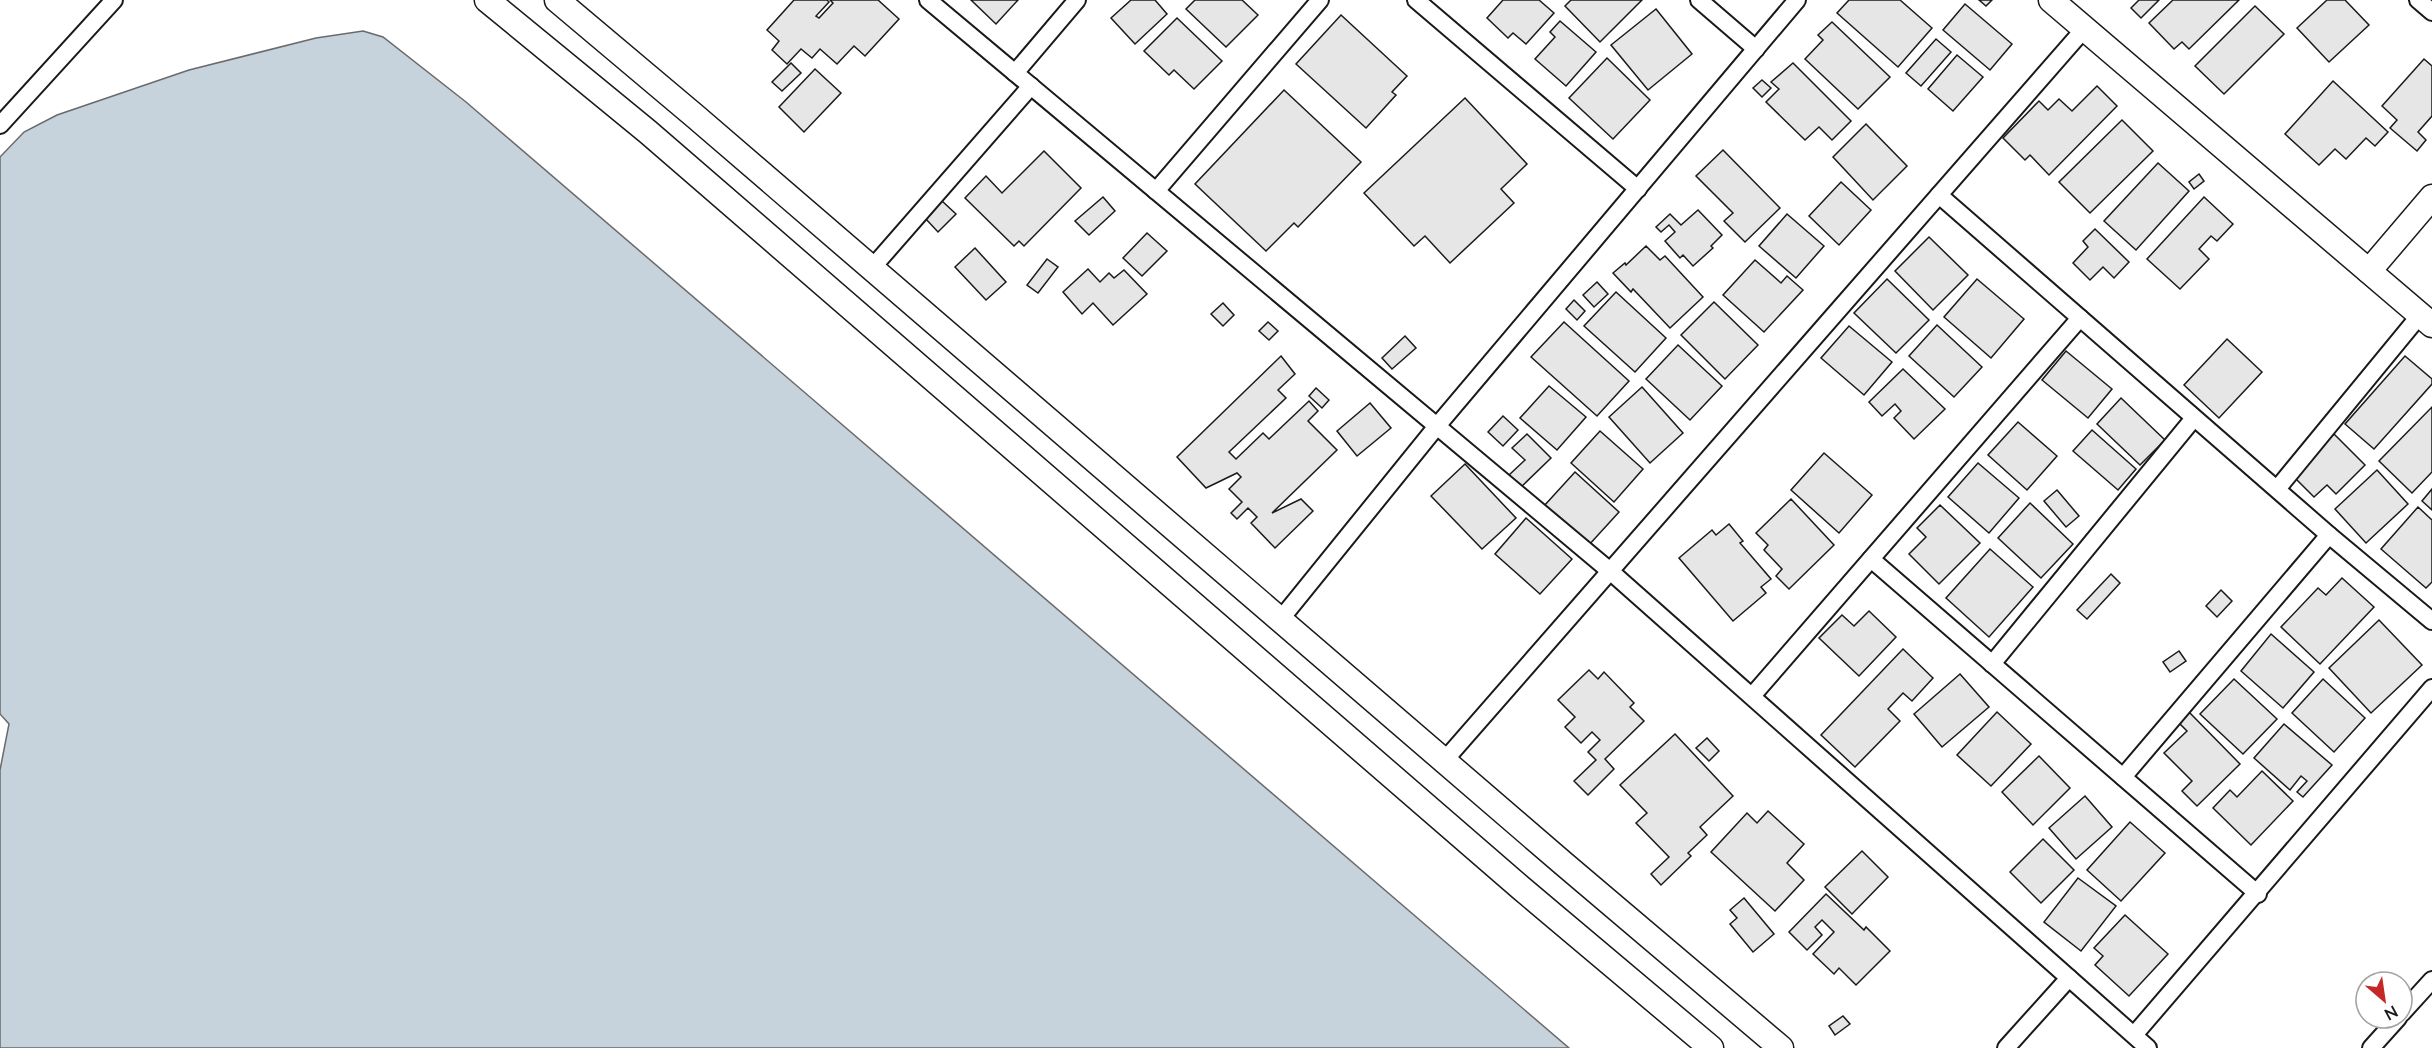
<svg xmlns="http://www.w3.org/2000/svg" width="2432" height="1048" font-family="Lato,sans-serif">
<rect width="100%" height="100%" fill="#fff"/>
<polygon fill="#c6d2dc" stroke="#6a6a6a" stroke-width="1.5" points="363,31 383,37 466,102 1569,1048 0,1048 0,770 9,724 0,714 0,157 24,132 57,115 189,70 316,38"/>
<g fill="#e6e6e6" stroke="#1a1a1a" stroke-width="1.5">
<polygon points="794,0 827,0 829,2 816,16 819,18 833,3 830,0 878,0 899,19 865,56 854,46 837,64 820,49 812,58 801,49 787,64 772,50 779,41 767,30"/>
<polygon points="971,0 1018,0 996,24"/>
<polygon points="1131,0 1155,0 1167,14 1135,44 1111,18"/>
<polygon points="1195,0 1242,0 1258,15 1226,47 1186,9"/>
<polygon points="1503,0 1539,0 1554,13 1526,44 1513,33 1508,38 1487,18"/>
<polygon points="1571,0 1642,0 1600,42 1565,6"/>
<polygon points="1849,0 1900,0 1932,28 1898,67 1837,13"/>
<polygon points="1979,0 1992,0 1986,6"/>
<polygon points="2139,0 2159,0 2141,18 2131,8"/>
<polygon points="2173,0 2239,0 2189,49 2182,42 2174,49 2149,23"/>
<polygon points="2327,0 2345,0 2369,25 2329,62 2297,28"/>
<polygon points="1965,4 2012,44 1990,70 1943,30"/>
<polygon points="2255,6 2284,34 2224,94 2195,66"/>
<polygon points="1656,9 1692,54 1648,90 1611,45"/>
<polygon points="1341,15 1407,76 1392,92 1396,95 1366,128 1296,64"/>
<polygon points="1177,18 1222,61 1194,89 1174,70 1169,75 1144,51"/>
<polygon points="1560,21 1596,52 1566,86 1535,59 1555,37 1550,32"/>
<polygon points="1832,22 1890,77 1858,109 1805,59 1823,40 1818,35"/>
<polygon points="1936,39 1951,52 1921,86 1906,73"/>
<polygon points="1957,55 1983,77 1953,111 1928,89"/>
<polygon points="1607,58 1650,100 1613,139 1569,98"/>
<polygon points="2424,59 2432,66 2432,116 2418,132 2426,140 2417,151 2390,128 2397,120 2382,106"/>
<polygon points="791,63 801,73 782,91 772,82"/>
<polygon points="1793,63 1851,121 1832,140 1819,127 1805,140 1766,102 1779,89 1771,82"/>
<polygon points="815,69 841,93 804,132 779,107"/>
<polygon points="1762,80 1771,88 1762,97 1753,88"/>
<polygon points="2333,81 2388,132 2375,146 2366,138 2346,159 2335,149 2319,165 2285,134"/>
<polygon points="2097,86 2117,106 2049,175 2030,155 2025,160 2003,138 2039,101 2048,110 2059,99 2072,111"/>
<polygon points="1284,90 1361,162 1298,227 1294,223 1266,251 1195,184"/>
<polygon points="1465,98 1527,164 1501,189 1514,203 1450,263 1425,236 1414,246 1364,193"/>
<polygon points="2122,120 2153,151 2090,213 2059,182"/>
<polygon points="1866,124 1907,166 1873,200 1833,157"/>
<polygon points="1723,150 1780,208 1745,242 1724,221 1733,213 1696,176"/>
<polygon points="1044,151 1081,188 1024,246 1019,241 1014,246 965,198 986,176 1002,193"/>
<polygon points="2158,163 2189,191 2136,250 2104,221"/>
<polygon points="2199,174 2204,181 2194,189 2189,182"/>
<polygon points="1841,182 1871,210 1839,245 1809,216"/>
<polygon points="1103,197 1115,211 1089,235 1075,221"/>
<polygon points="2204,197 2233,224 2217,241 2211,236 2199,249 2209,259 2180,289 2147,259"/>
<polygon points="942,201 956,214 938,232 925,218"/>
<polygon points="1698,210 1722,235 1711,246 1713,248 1693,266 1683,255 1680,258 1665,241 1675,232 1669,225 1661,232 1656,227 1670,214 1681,225"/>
<polygon points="1787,214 1824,246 1796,278 1759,246"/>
<polygon points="2095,229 2129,262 2114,278 2103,267 2090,280 2073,263 2088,247 2083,241"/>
<polygon points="1147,233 1167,251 1142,276 1123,258"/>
<polygon points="1929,237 1968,275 1933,310 1895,271"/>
<polygon points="1646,246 1660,260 1665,256 1703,297 1670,328 1633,289 1631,292 1613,273 1625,263 1626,265"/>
<polygon points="975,248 1006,282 986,300 955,267"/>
<polygon points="1047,259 1058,267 1038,293 1027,285"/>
<polygon points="1755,260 1781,283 1787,276 1803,290 1764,332 1723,295"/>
<polygon points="1088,269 1100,282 1109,273 1114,278 1124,270 1147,294 1113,325 1093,303 1082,314 1063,292"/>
<polygon points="1887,279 1929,320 1896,353 1854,313"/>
<polygon points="1977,279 2024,319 1991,358 1944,317"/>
<polygon points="1597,282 1608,294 1594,307 1583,295"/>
<polygon points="1616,292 1666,338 1635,372 1584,326"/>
<polygon points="1574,300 1585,311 1577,320 1566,309"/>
<polygon points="1714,302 1758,345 1725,379 1681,335"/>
<polygon points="1223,303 1234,315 1223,326 1211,314"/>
<polygon points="1268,322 1278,331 1269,340 1259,331"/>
<polygon points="1564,322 1629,381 1597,416 1531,357"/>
<polygon points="1937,325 1982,367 1954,397 1909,356"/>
<polygon points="1849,326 1892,362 1864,395 1821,358"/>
<polygon points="1405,336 1416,348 1392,369 1382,358"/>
<polygon points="2227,339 2262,372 2219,418 2184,385"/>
<polygon points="1678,345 1722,386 1690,420 1646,379"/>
<polygon points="2066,351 2112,389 2088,418 2042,380"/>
<polygon points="1281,356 1295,374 1278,390 1286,398 1229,452 1236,459 1263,433 1269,439 1309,401 1318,411 1308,421 1337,450 1272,513 1301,499 1313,511 1275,548 1251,523 1257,517 1248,508 1237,519 1231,513 1242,502 1229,489 1241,477 1237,473 1206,488 1177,457"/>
<polygon points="2405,356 2432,379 2432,384 2374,449 2345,424"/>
<polygon points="1903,369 1945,409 1914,439 1894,418 1901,411 1895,404 1882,416 1869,402"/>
<polygon points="1549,386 1586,417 1557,450 1520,418"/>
<polygon points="1642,387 1683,433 1650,463 1609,417"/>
<polygon points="1316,388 1329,400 1322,408 1309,396"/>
<polygon points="2121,398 2165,440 2140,465 2097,424"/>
<polygon points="1370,403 1391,428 1357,456 1337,431"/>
<polygon points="2432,407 2432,472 2412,493 2379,461"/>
<polygon points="1503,416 1518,430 1503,446 1488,432"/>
<polygon points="2018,422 2057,456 2027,490 1988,455"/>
<polygon points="2092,430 2136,469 2118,490 2073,451"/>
<polygon points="1600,431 1643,469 1614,502 1571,463"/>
<polygon points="1527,434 1551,458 1520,488 1508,476 1525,460 1512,448"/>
<polygon points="2334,434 2365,465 2336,494 2327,485 2314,497 2292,475"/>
<polygon points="1824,453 1872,495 1839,533 1791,490"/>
<polygon points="1978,463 2019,498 1989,533 1948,497"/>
<polygon points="1465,464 1516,518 1482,549 1431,496"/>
<polygon points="2377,470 2408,504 2366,543 2335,509"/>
<polygon points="1575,472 1619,512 1588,546 1544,506"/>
<polygon points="2432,489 2432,510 2422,501"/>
<polygon points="2057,490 2079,516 2066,527 2044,501"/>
<polygon points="1791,499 1834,545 1789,589 1776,576 1782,569 1764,550 1768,545 1756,533"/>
<polygon points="2030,503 2073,544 2041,578 1998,538"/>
<polygon points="1940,505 1980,543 1939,584 1909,554 1926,537 1917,528"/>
<polygon points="2418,507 2432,520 2432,582 2426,588 2381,549"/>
<polygon points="1526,518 1572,559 1540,594 1495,554"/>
<polygon points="1729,524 1743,541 1740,543 1771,579 1761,587 1766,593 1733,621 1679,558 1712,530 1716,535"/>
<polygon points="1990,549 2033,587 1989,637 1946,598"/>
<polygon points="2111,574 2120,583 2087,619 2077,610"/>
<polygon points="2342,578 2374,607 2320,664 2281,627 2318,588 2326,595"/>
<polygon points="2221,590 2232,601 2217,617 2206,606"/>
<polygon points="1869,611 1896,637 1859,676 1819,638 1842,615 1854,626"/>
<polygon points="2379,620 2422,665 2371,713 2329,668"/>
<polygon points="2271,634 2314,672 2283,708 2241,671"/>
<polygon points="1903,649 1933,678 1912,701 1903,693 1888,709 1900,721 1855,767 1821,735"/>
<polygon points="2179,651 2186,661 2170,672 2163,662"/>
<polygon points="1589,670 1598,679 1604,672 1634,703 1630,707 1644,721 1605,759 1614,769 1588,795 1574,781 1596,760 1588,752 1600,740 1592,732 1581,743 1565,727 1575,717 1558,700"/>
<polygon points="1960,674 1989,707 1942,747 1914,714"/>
<polygon points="2234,679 2277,719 2243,754 2200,714"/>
<polygon points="2323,679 2365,718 2334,752 2292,713"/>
<polygon points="2188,711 2240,764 2197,806 2182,791 2192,781 2164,753 2187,731 2177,721"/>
<polygon points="1997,712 2031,744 1991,786 1957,755"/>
<polygon points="2284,724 2332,765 2303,797 2297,792 2307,781 2301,776 2290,790 2254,758"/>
<polygon points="1675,734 1733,796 1700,827 1707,835 1688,853 1691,856 1661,885 1651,874 1669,857 1636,823 1647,813 1620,785"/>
<polygon points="1707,738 1719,751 1709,761 1696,748"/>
<polygon points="2039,756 2070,788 2033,825 2002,792"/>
<polygon points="2262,771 2293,801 2251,845 2213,808 2230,790 2237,797"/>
<polygon points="2085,796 2112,827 2076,859 2049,828"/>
<polygon points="1768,811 1804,844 1787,863 1804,880 1775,911 1711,852 1747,813 1757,823"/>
<polygon points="2130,822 2165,853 2121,901 2087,870"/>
<polygon points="2043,839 2074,870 2041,903 2010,872"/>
<polygon points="1862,851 1888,877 1852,914 1825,887"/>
<polygon points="2078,878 2116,906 2081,951 2044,922"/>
<polygon points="1826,894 1864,930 1866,927 1890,951 1856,985 1839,968 1834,974 1813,954 1834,932 1822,920 1815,927 1822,935 1807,950 1789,932"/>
<polygon points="1744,898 1774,934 1753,952 1730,924 1737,918 1730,910"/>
<polygon points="2125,915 2168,954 2129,996 2095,965 2103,956 2094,948"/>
<polygon points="1843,1016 1850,1024 1835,1035 1829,1026"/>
</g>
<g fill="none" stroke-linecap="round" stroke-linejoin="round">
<g stroke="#1a1a1a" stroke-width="20">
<g id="street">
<polyline points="928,0 1610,571 2148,1048"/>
<polyline points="1416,0 1638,189"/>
<polyline points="1699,0 1756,49"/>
<polyline points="2418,0 2432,12"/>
<polyline points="1015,73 1077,0"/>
<polyline points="0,125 114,0"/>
<polyline points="1156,191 1320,0"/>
<polyline points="1939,195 2329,535 2432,621"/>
<polyline points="872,268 1031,86"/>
<polyline points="2277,489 2420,315"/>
<polyline points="1871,559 2258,894"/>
<polyline points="1280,620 1437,426 1797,0"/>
<polyline points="1992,664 2194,418"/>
<polyline points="1752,696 2080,318"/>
<polyline points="1444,761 2085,28"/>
<polyline points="2123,777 2329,535"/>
<polyline points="2402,1013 2432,980"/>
<polyline points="2134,1035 2432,688"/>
<polyline points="2006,1048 2069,978"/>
<polyline points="2371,1048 2398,1018"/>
</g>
</g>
<g stroke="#1a1a1a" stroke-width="27">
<g id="secondary">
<polyline points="487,0 648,132 1521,888 1711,1048"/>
<polyline points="557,0 696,117 1564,864 1781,1048"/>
<polyline points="2051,0 2432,325"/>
<polyline points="2369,271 2432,197"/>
</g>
</g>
<use href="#street" stroke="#fff" stroke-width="16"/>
<use href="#secondary" stroke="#fff" stroke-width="24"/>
</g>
<g transform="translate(2384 1000) rotate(151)"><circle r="28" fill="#ffffff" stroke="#a3a3a3" stroke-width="1.5"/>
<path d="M0-4.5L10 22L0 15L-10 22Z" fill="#c62828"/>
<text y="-9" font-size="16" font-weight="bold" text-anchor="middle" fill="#1a1a1a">N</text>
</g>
</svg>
